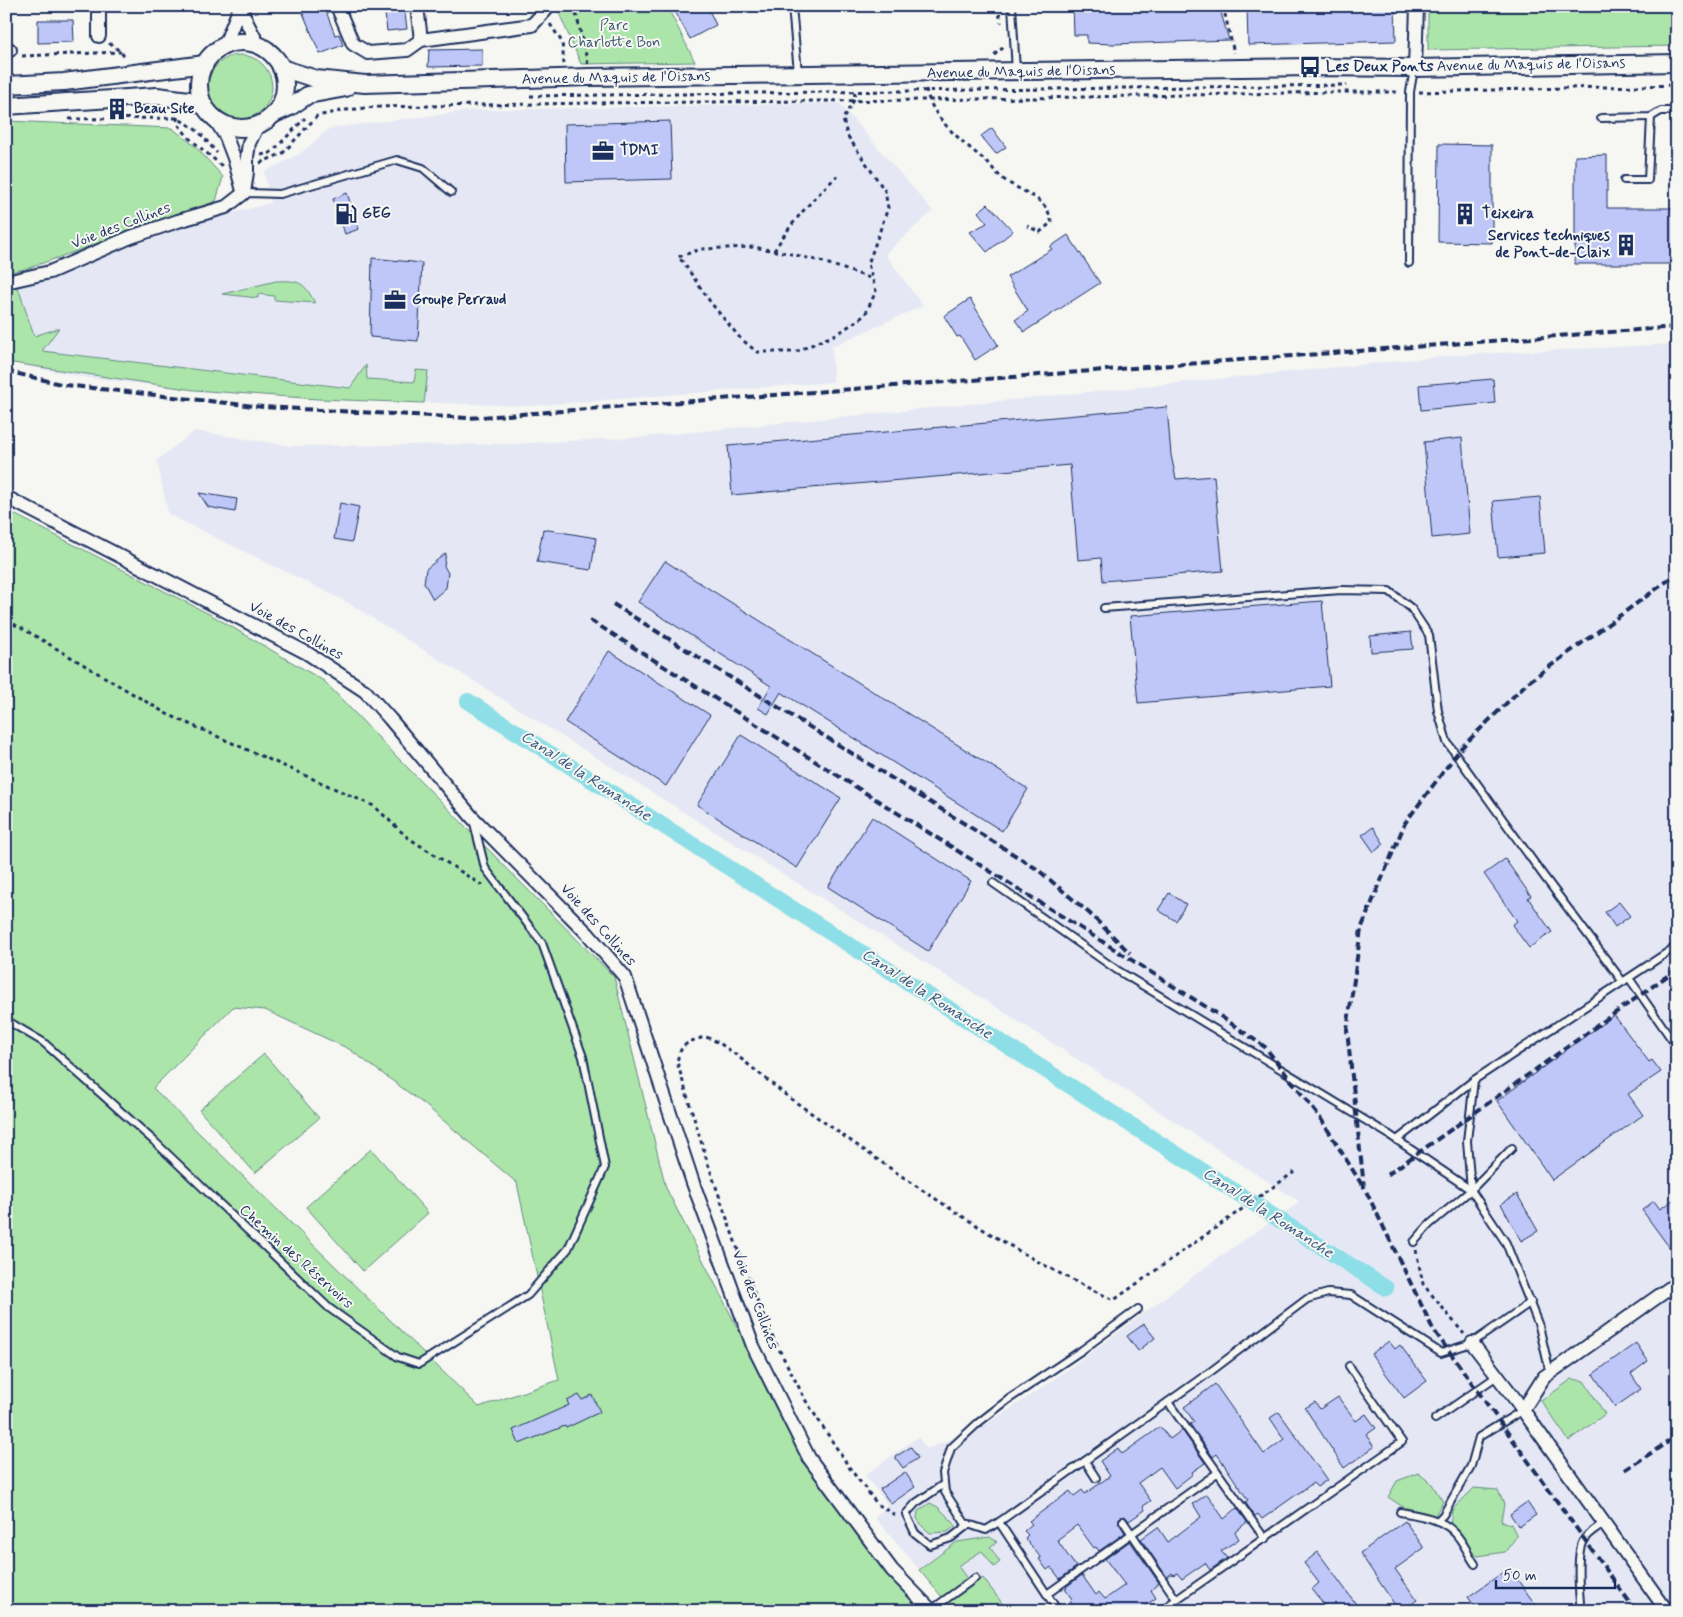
<svg xmlns="http://www.w3.org/2000/svg" width="1683" height="1617" font-family="Mynerve,sans-serif">
<rect width="100%" height="100%" fill="#f6f6f2"/>
<filter id="ink" filterUnits="userSpaceOnUse"><feTurbulence type="fractalNoise" baseFrequency=".02" numOctaves="2"/><feDisplacementMap in="SourceGraphic" scale="10" xChannelSelector="R" yChannelSelector="G"/><feConvolveMatrix kernelMatrix="1 2 1 2 8 2 1 2 1" color-interpolation-filters="sRGB"/></filter>
<g filter="url(#ink)">
<g fill="#e5e8f4">
<polygon points="839,103 933,211 885,254 923,306 832,346 833,382 529,406 318,399 194,390 82,377 6,362 6,287 62,270 206,220 271,203 264,172 301,153 330,128 477,110"/>
<polygon points="1677,344 1677,1611 958,1611 940,1594 875,1518 887,1504 865,1475 918,1437 927,1449 985,1425 1052,1381 1218,1258 1300,1202 985,1000 345,601 168,514 157,460 195,431 291,446 513,444 643,437 1457,355"/>
</g>
<g fill="#ace5a9" stroke="#648a84" fill-rule="evenodd">
<polygon points="556,6 667,6 695,62 581,64"/>
<polygon points="1428,6 1677,6 1677,46 1428,50"/>
<circle cx="240" cy="87" r="32"/>
<polygon points="6,121 172,128 196,147 223,177 216,201 29,268 6,273"/>
<path d="M 276,281 C 300,280 304,282 315,303 L 274,300 L 274,296 L 258,294 L 258,298 L 222,294 Z"/>
<polygon points="14,284 19,290 34,336 59,328 42,351 350,388 366,365 367,379 414,382 416,370 428,371 424,403 318,399 194,390 6,362 6,287"/>
<path d="M 6,510 L 213,616 L 324,681 L 401,761 L 614,977 L 666,1188 L 801,1452 L 843,1515 L 919,1611 L 6,1611 ZM 233,1007 L 265,1010 L 349,1049 L 424,1104 L 517,1183 L 559,1380 L 479,1407 L 153,1088 Z"/>
<polygon points="264,1054 319,1118 255,1173 199,1110"/>
<polygon points="371,1149 428,1213 363,1271 306,1207"/>
<polygon points="1572,1379 1584,1381 1605,1414 1569,1441 1541,1401"/>
<polygon points="1418,1473 1432,1484 1443,1502 1435,1515 1403,1507 1388,1497 1397,1481"/>
<polygon points="1474,1488 1498,1490 1504,1504 1501,1521 1511,1524 1517,1536 1505,1552 1478,1556 1449,1534 1452,1510"/>
<polygon points="930,1503 938,1507 956,1525 948,1532 930,1533 922,1526 917,1518 918,1511"/>
<polygon points="990,1537 997,1542 990,1547 1000,1562 994,1567 982,1551 980,1552 958,1566 968,1580 942,1597 919,1570 957,1542"/>
<polygon points="983,1578 1008,1611 957,1611 948,1603"/>
</g>
<g fill="none" stroke-linecap="round" stroke-linejoin="round">
<polyline stroke="#8ddee6" stroke-width="16" points="468,701 1386,1288"/>
</g>
<g fill="#bec7f8" stroke="#1b2f5e">
<polygon points="300,6 324,6 335,35 339,34 343,45 320,54"/>
<polygon points="384,6 404,6 407,29 387,31"/>
<polygon points="672,6 707,6 716,25 690,39"/>
<polygon points="1073,6 1219,6 1229,40 1114,44 1087,43 1087,35 1074,35"/>
<polygon points="1247,6 1395,6 1396,41 1248,45"/>
<polygon points="38,20 73,20 74,42 38,43"/>
<polygon points="482,49 482,66 428,67 429,50"/>
<polygon points="670,121 672,179 566,182 565,124"/>
<polygon points="992,128 1006,147 996,154 981,136"/>
<polygon points="1439,144 1492,145 1492,243 1438,242"/>
<polygon points="1607,155 1607,208 1677,208 1677,264 1575,264 1575,156"/>
<polygon points="347,193 359,229 345,234 333,199"/>
<polygon points="988,204 1013,231 987,252 970,232 987,223 978,212"/>
<polygon points="1068,235 1100,283 1024,332 1015,320 1028,311 1007,277 1052,249 1050,247"/>
<polygon points="372,258 422,263 418,341 370,337"/>
<polygon points="970,299 998,345 975,360 960,336 957,337 944,316"/>
<polygon points="1493,379 1495,403 1421,410 1419,385"/>
<polygon points="1167,407 1171,455 1176,479 1214,476 1223,571 1103,581 1101,558 1078,560 1070,465 732,495 728,446"/>
<polygon points="1462,438 1470,534 1432,538 1424,442"/>
<polygon points="199,493 237,499 235,512 208,507"/>
<polygon points="1540,497 1545,553 1498,557 1493,501"/>
<polygon points="340,503 359,507 352,542 334,539"/>
<polygon points="543,529 596,538 591,570 537,562"/>
<polygon points="446,553 444,566 448,573 446,588 433,599 424,583 426,569"/>
<polygon points="665,561 1028,789 1002,831 781,692 768,714 758,708 771,686 638,602"/>
<polygon points="1322,601 1330,686 1138,703 1130,616"/>
<polygon points="1411,632 1413,649 1371,652 1370,636"/>
<polygon points="609,651 710,715 666,786 565,722"/>
<polygon points="741,735 841,798 797,868 697,805"/>
<polygon points="872,817 971,881 928,951 828,887"/>
<polygon points="1373,827 1384,844 1374,852 1362,835"/>
<polygon points="1505,859 1531,896 1528,898 1552,932 1529,948 1512,925 1517,921 1484,874"/>
<polygon points="1169,893 1186,904 1176,921 1158,910"/>
<polygon points="1619,902 1630,916 1615,927 1605,912"/>
<polygon points="1614,1015 1649,1062 1652,1060 1661,1072 1628,1094 1643,1115 1552,1180 1497,1101"/>
<polygon points="1517,1194 1538,1231 1521,1241 1501,1204"/>
<polygon points="1677,1197 1677,1258 1642,1210 1654,1201 1660,1209"/>
<polygon points="1144,1324 1155,1338 1138,1351 1127,1336"/>
<polygon points="1389,1341 1395,1349 1400,1345 1427,1381 1404,1398 1371,1354"/>
<polygon points="1636,1343 1648,1361 1631,1374 1641,1389 1615,1407 1593,1374"/>
<polygon points="1215,1384 1264,1454 1284,1439 1270,1418 1279,1412 1327,1480 1317,1487 1313,1483 1262,1519 1258,1514 1255,1516 1245,1502 1248,1500 1217,1454 1213,1457 1190,1424 1194,1422 1184,1407"/>
<polygon points="579,1395 582,1400 592,1395 600,1412 566,1428 565,1426 519,1444 513,1430 569,1405 567,1401"/>
<polygon points="1338,1397 1356,1421 1366,1414 1376,1428 1366,1435 1374,1447 1344,1468 1305,1408 1315,1402 1320,1409"/>
<polygon points="1160,1427 1170,1439 1182,1430 1205,1463 1192,1472 1193,1474 1175,1488 1160,1467 1138,1483 1151,1501 1143,1506 1145,1510 1129,1521 1125,1516 1119,1518 1119,1523 1125,1533 1099,1551 1096,1547 1094,1548 1077,1525 1057,1540 1076,1567 1060,1579 1051,1567 1047,1570 1039,1559 1041,1558 1025,1538 1028,1535 1024,1531 1032,1524 1029,1521 1070,1491 1074,1496 1082,1490 1085,1494 1110,1476 1100,1461 1118,1448 1122,1454"/>
<polygon points="911,1447 918,1458 903,1468 895,1457"/>
<polygon points="905,1472 915,1487 891,1504 880,1489"/>
<polygon points="1207,1494 1224,1519 1237,1508 1247,1522 1235,1532 1239,1539 1221,1551 1227,1558 1210,1570 1205,1563 1182,1579 1177,1573 1173,1575 1172,1573 1167,1577 1141,1539 1158,1527 1168,1542 1201,1517 1193,1504"/>
<polygon points="1527,1502 1536,1515 1519,1527 1510,1514"/>
<polygon points="1405,1521 1424,1548 1395,1569 1417,1600 1402,1611 1399,1611 1360,1553"/>
<polygon points="1130,1541 1159,1583 1151,1590 1156,1598 1138,1611 1076,1611 1070,1601 1072,1599 1065,1589 1067,1588 1066,1587 1082,1575 1096,1595 1099,1592 1105,1599 1125,1585 1105,1559"/>
<polygon points="1318,1552 1361,1611 1329,1611 1312,1589 1319,1583 1304,1563"/>
<polygon points="1509,1568 1540,1611 1478,1611 1468,1597"/>
</g>
<g fill="none" stroke-linecap="round" stroke-linejoin="round">
<g stroke="#1b2f5e" stroke-width="10">
<g id="service">
<polyline points="792,6 798,73"/>
<polyline points="1012,6 1016,71"/>
<polyline points="1601,118 1651,117 1661,111 1677,111"/>
<polyline points="1624,180 1648,180 1651,117"/>
<polyline points="244,193 280,194 397,160 423,168 451,192"/>
<polyline points="1409,263 1410,92 1414,69"/>
<polyline points="1104,608 1341,590 1389,591 1411,608 1429,635 1438,711 1447,742 1543,875 1623,982"/>
<polyline points="993,883 1117,970 1388,1134 1471,1190"/>
<polyline points="1629,978 1677,1047"/>
<polyline points="6,1020 43,1042 154,1141 329,1308 398,1357 419,1364 528,1295 568,1249 605,1167 583,1057 542,943 485,868 474,823"/>
<polyline points="1474,1080 1467,1141 1471,1190 1506,1243 1539,1326 1550,1373"/>
<polyline points="1397,1140 1474,1080 1677,946"/>
<polyline points="1414,1242 1429,1225 1471,1190 1512,1148"/>
<polyline points="1138,1309 1082,1350 1009,1399 978,1423 951,1448 943,1473 945,1492 965,1523 986,1530 999,1522 1210,1372 1307,1299 1328,1293 1351,1295 1441,1353 1472,1343 1531,1302"/>
<polyline points="1168,1402 1265,1539"/>
<polyline points="1435,1419 1497,1376"/>
<polyline points="1085,1461 1096,1478"/>
<polyline points="944,1484 916,1503 906,1514 915,1533 930,1545 951,1538 969,1524"/>
<path d="M 1400,1512 C 1417,1515 1440,1518 1453,1531 C 1462,1539 1468,1554 1475,1564"/>
<polyline points="1123,1521 1176,1599"/>
<polyline points="1437,1521 1443,1515 1471,1466 1479,1437 1523,1410"/>
<polyline points="999,1522 1058,1611"/>
<polyline points="1047,1594 1217,1473"/>
<polyline points="931,1610 975,1578"/>
<polyline points="1160,1611 1402,1442 1349,1366"/>
<path d="M 1581,1611 C 1579,1596 1576,1552 1583,1541 C 1587,1533 1597,1528 1604,1523"/>
</g>
</g>
<g stroke="#1b2f5e" stroke-width="16">
<g id="minor">
<polyline points="99,6 99,36"/>
<polyline points="240,6 247,23 259,46"/>
<polyline points="337,6 353,44 368,53 407,50 421,40 532,25 545,11 545,6"/>
<polyline points="417,6 421,40"/>
<polyline points="6,47 10,50"/>
<polyline points="224,47 240,7"/>
<polyline points="1415,68 1417,6"/>
<polyline points="214,118 226,137 234,158 243,191"/>
<polyline points="6,282 50,272 131,237 178,221 226,207 244,193 247,172 247,157 249,143 258,125"/>
<polyline points="6,497 307,653 365,691 390,719 472,817 588,934 625,977 693,1183 753,1346 809,1458 892,1570 932,1611"/>
<polyline points="1472,1343 1515,1399 1667,1611"/>
<polyline points="1523,1410 1544,1377 1677,1283"/>
</g>
</g>
<g stroke="#1b2f5e" stroke-width="20">
<g id="tertiary">
<circle cx="242" cy="85" r="43"/>
<polyline points="281,68 316,79 365,84 589,77 1310,67 1415,68 1677,63"/>
<polyline points="6,85 64,82 205,64"/>
<polyline points="6,106 157,96 189,100 204,106"/>
<polyline points="274,114 290,107 308,95 346,88"/>
</g>
</g>
<g stroke="#1b2f5e" stroke-width="3" stroke-dasharray="4 4" stroke-linecap="butt">
<polyline points="573,6 576,13 588,64"/>
<polyline points="998,6 1001,23"/>
<polyline points="1223,6 1234,53"/>
<polyline points="550,24 562,42 564,64"/>
<polyline points="109,43 121,52 126,59"/>
<polyline points="994,55 1004,47"/>
<polyline points="22,56 121,52"/>
<path d="M 926,89 C 932,119 961,140 983,159 C 990,164 995,172 1002,178 C 1012,187 1039,196 1046,208 C 1049,212 1050,218 1052,222 L 1040,232 L 1027,226"/>
<polyline points="855,92 854,100 843,119 847,135 885,191 888,208 868,264 876,291 865,315 839,333 795,352 757,352 740,338 711,303 683,262 678,257 701,249 753,247 787,253 820,261 873,279"/>
<polyline points="1419,92 1677,85"/>
<polyline points="530,96 1347,85"/>
<polyline points="177,117 178,124 189,138 222,166"/>
<polyline points="69,119 177,118 191,126 200,133 217,153"/>
<polyline points="261,155 270,153 275,149 305,118"/>
<polyline points="260,163 283,153 317,116 346,110 376,107 590,103 929,100 1341,92 1400,92"/>
<path d="M 774,251 C 792,221 812,200 837,176"/>
<polyline points="6,621 20,627 167,714 374,806 407,837 480,884 485,885"/>
<polyline points="1416,1250 1423,1284 1464,1334"/>
<path d="M 895,1515 L 878,1505 L 851,1470 L 806,1401 L 770,1332 L 746,1273 L 707,1161 L 677,1062 C 680,1048 683,1044 697,1039 C 700,1039 702,1037 705,1037 C 721,1038 776,1089 794,1101 C 897,1173 999,1248 1114,1300 L 1297,1170"/>
</g>
<use href="#service" stroke="#f6f6f2" stroke-width="6"/>
<use href="#minor" stroke="#f6f6f2" stroke-width="12"/>
<use href="#tertiary" stroke="#f6f6f2" stroke-width="16"/>
<g stroke="#1b2f5e" stroke-width="4" stroke-dasharray="8 4" stroke-linecap="butt">
<polyline points="6,371 65,385 263,407 468,418 1677,327"/>
<polyline points="613,604 1037,869 1089,913 1130,953"/>
<polyline points="590,620 1216,1013 1265,1047 1321,1119 1362,1185"/>
<polyline points="1387,1175 1677,969"/>
<polyline points="1625,1470 1677,1436"/>
<polyline points="1636,1611 1433,1329 1364,1187 1347,1030 1361,929 1405,823 1461,748 1527,683 1677,574"/>
</g>
</g>
</g>
<defs>
<g id="bus-bare" transform="scale(1.725)"><path d="M-5-6H5V4H4V6H2V4H-2V6H-4V4H-5ZM-3.5-4V0h7V-4ZM-3.5 1.2v1.5H-2V1.2ZM2 1.2v1.5H3.5V1.2Z" fill="#1b2f5e" stroke="#f6f6f2" stroke-width="2.5" paint-order="stroke"/></g>
<g id="building-bare" transform="scale(1.725)"><path d="M-4-6H4V6H1V3H-1V6H-4ZM-2.5-4.3h1.7v1.8h-1.7ZM.8-4.3h1.7v1.8H.8ZM-2.5-1h1.7V.8h-1.7ZM.8-1h1.7V.8H.8Z" fill="#1b2f5e" stroke="#f6f6f2" stroke-width="2.5" paint-order="stroke"/></g>
<g id="office-bare" transform="scale(1.725)"><path d="M-6-3h4V-5.5h4V-3h4V5H-6ZM-1-4.5V-3h2v-1.5ZM-6 0V1H6V0Z" fill="#1b2f5e" stroke="#f6f6f2" stroke-width="2.5" paint-order="stroke"/></g>
<g id="fuel-bare" transform="scale(1.725)"><path d="M-5.5-6h7V0h2V4h1.3V-2.5L3-4.5l.8-.8L6-3V5H2.5V1h-1V6h-7ZM-4.2-4.7v3.2H.2V-4.7Z" fill="#1b2f5e" stroke="#f6f6f2" stroke-width="2.5" paint-order="stroke"/></g>
</defs>
<g fill-rule="evenodd">
<use href="#bus-bare" x="1310" y="67"/>
<use href="#building-bare" x="117" y="109"/>
<use href="#office-bare" x="603" y="151"/>
<use href="#fuel-bare" x="346" y="214"/>
<use href="#building-bare" x="1465" y="214"/>
<use href="#building-bare" x="1626" y="245"/>
<use href="#office-bare" x="395" y="300"/>
</g>
<g text-anchor="middle" dominant-baseline="central" stroke-width="4" stroke-linejoin="round" paint-order="stroke">
<g font-size="15" fill="#3f5c71" stroke="#f6f6f2">
<text x="614" y="26">Parc<tspan x="614" dy="17">Charlotte Bon</tspan></text>
</g>
<g font-size="15" fill="#1b2f5e" stroke="#f6f6f2">
<text transform="translate(1531 65) rotate(-1)">Avenue du Maquis de l'Oisans</text>
<text transform="translate(1021 72) rotate(-1)">Avenue du Maquis de l'Oisans</text>
<text transform="translate(616 78) rotate(-1)">Avenue du Maquis de l'Oisans</text>
<text transform="translate(121 226) rotate(-21)">Voie des Collines</text>
<text transform="translate(296 631) rotate(29)">Voie des Collines</text>
<text transform="translate(598 925) rotate(48)">Voie des Collines</text>
<text transform="translate(296 1257) rotate(42)">Chemin des Réservoirs</text>
<text transform="translate(755 1300) rotate(69)">Voie des Collines</text>
</g>
<g font-size="15" font-weight="bold" fill="#1b2f5e" stroke="#f6f6f2" text-anchor="start">
<text x="1326" y="67">Les Deux Ponts</text>
<text x="134" y="109">Beau Site</text>
<text x="620" y="151">TDMI</text>
<text x="362" y="214">GEG</text>
<text x="1482" y="214">Teixeira</text>
<text x="1610" y="236" text-anchor="end">Services techniques<tspan x="1610" dy="17">de Pont-de-Claix</tspan></text>
<text x="412" y="300">Groupe Perraud</text>
</g>
<g font-size="16" font-style="italic" fill="#385b80" stroke="#f6f6f2">
<text transform="translate(586 776) rotate(33)">Canal de la Romanche</text>
<text transform="translate(927 994) rotate(33)">Canal de la Romanche</text>
<text transform="translate(1268 1213) rotate(33)">Canal de la Romanche</text>
</g>
</g>
<rect width="1683" height="1617" fill="none" stroke="#f6f6f2" stroke-width="25"/>
<rect x="12" y="12" width="1658" height="1592" fill="none" stroke="#1b2f5e" stroke-width="2" filter="url(#ink)"/>
<path d="M1496 1580v8h119v-8" fill="none" stroke="#1b2f5e" stroke-width="2.5"/>
<text x="1503" y="1580" font-size="15" fill="#1b2f5e" stroke="#f6f6f2" stroke-width="4" paint-order="stroke">50 m</text>
</svg>
